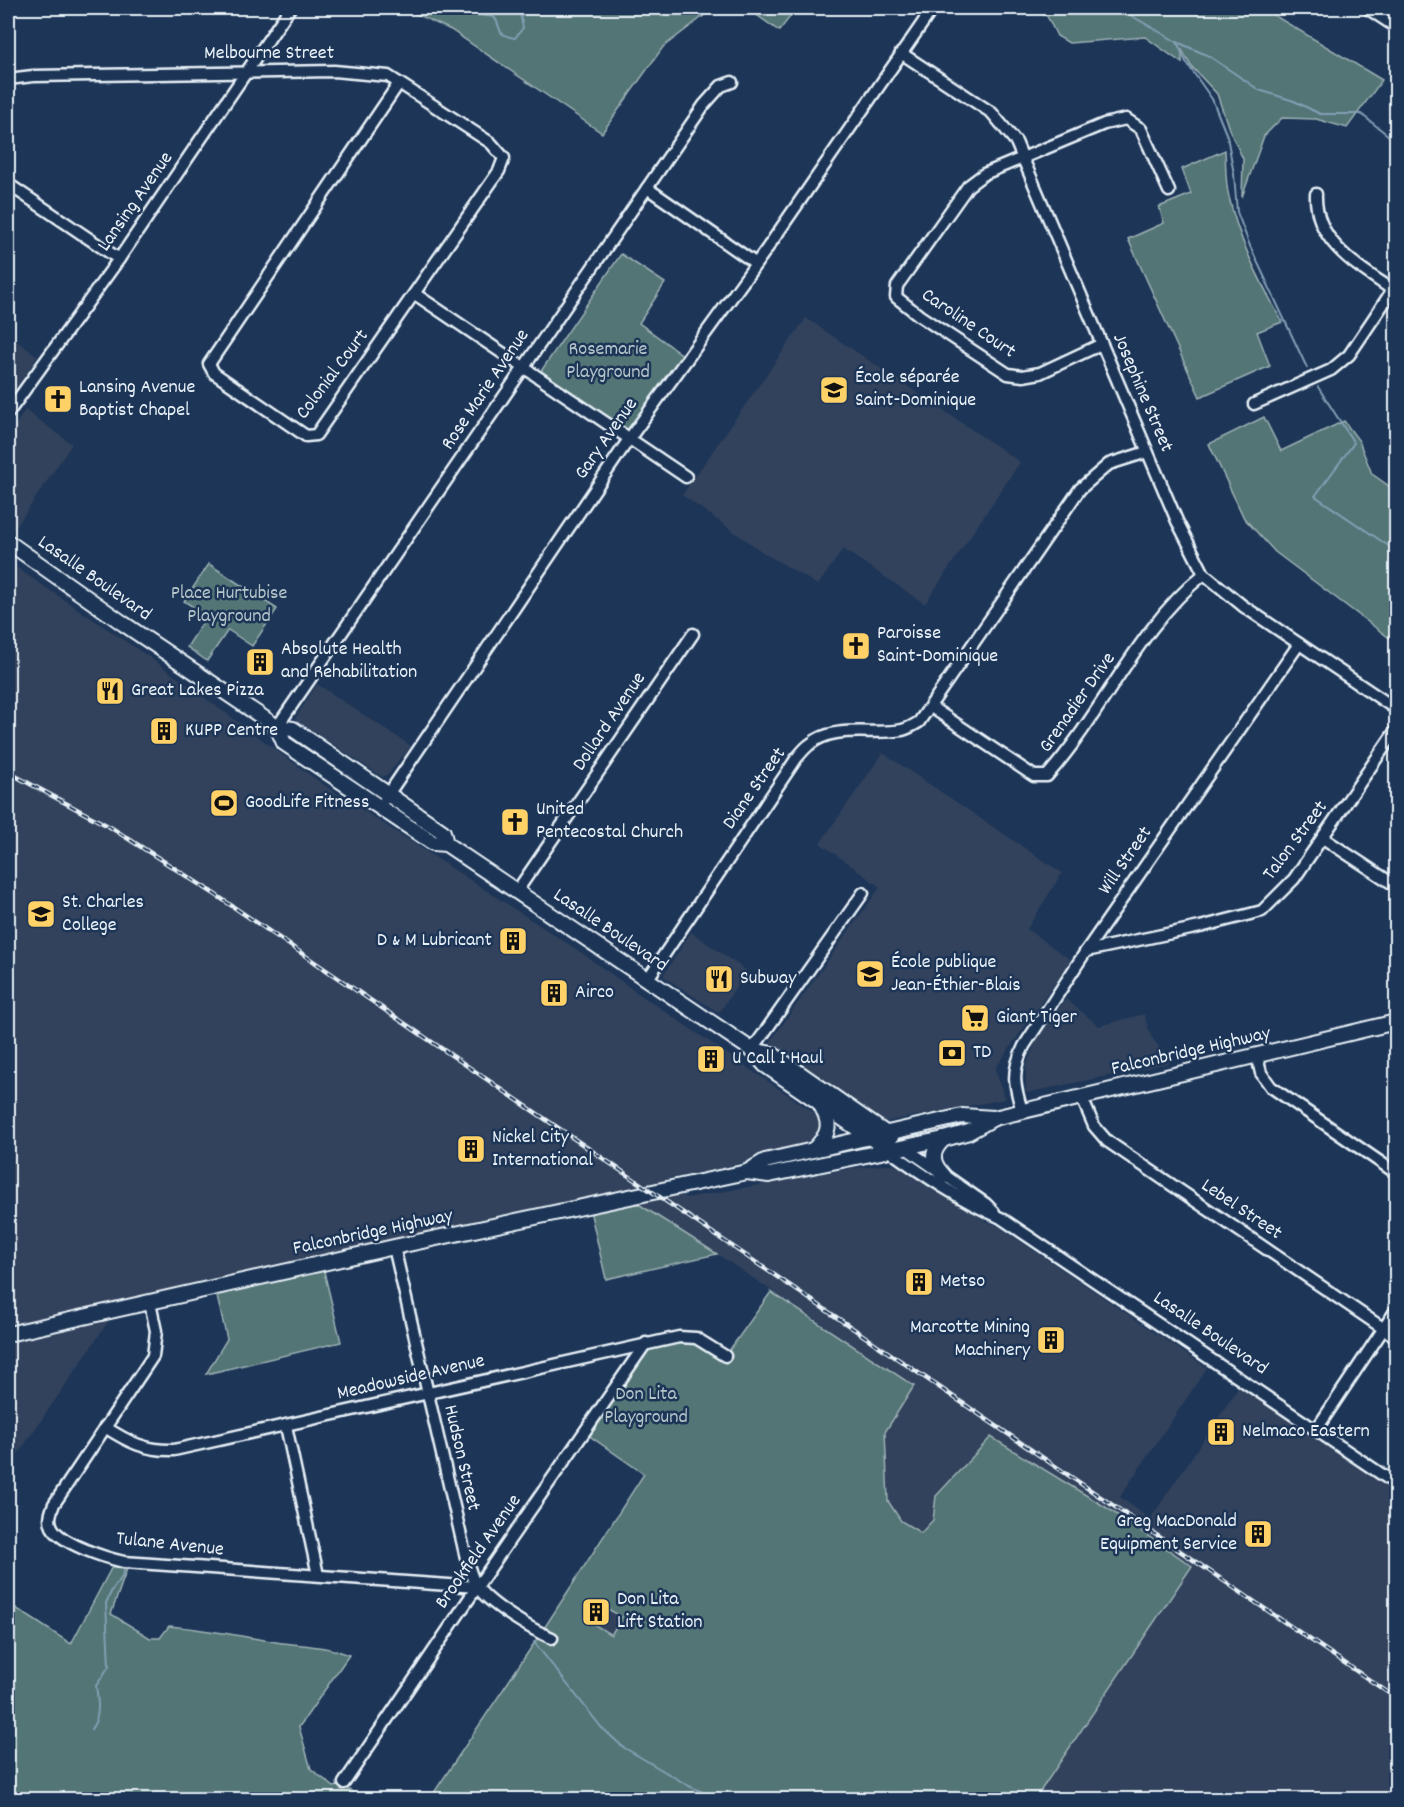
<svg xmlns="http://www.w3.org/2000/svg" width="1404" height="1807" font-family="Dekko,sans-serif">
<rect width="100%" height="100%" fill="#1d3557"/>
<filter id="ink" filterUnits="userSpaceOnUse"><feTurbulence type="fractalNoise" baseFrequency=".0167" numOctaves="2"/><feDisplacementMap in="SourceGraphic" scale="12" xChannelSelector="R" yChannelSelector="G"/><feConvolveMatrix kernelMatrix="1 2 1 2 8 2 1 2 1" color-interpolation-filters="sRGB"/></filter>
<g filter="url(#ink)">
<g fill="#30425c">
<polygon points="806,318 1020,462 925,604 843,549 818,585 764,553 682,495"/>
<polygon points="8,335 38,356 8,400"/>
<polygon points="25,410 72,444 14,530 8,525 8,437"/>
<polygon points="8,562 152,659 321,783 576,949 635,991 819,1116 823,1126 813,1143 719,1169 666,1179 686,1198 855,1168 892,1164 918,1177 986,1221 998,1226 1207,1368 1120,1497 1150,1519 1243,1381 1396,1485 1396,1799 1035,1799 1192,1565 991,1437 936,1496 933,1520 921,1533 909,1527 901,1521 888,1501 885,1432 914,1386 717,1254 629,1198 117,1309 8,1469"/>
<polygon points="317,684 411,746 403,757 401,757 389,774 382,777 295,719"/>
<polygon points="883,753 1062,873 1027,929 1071,960 995,1069 1005,1099 884,1122 770,1042 880,887 820,843"/>
<polygon points="691,932 747,971 719,1013 663,976"/>
<polygon points="1066,999 1099,1026 1144,1014 1151,1036 1170,1063 1026,1093 1026,1066 1038,1036"/>
<polygon points="595,1600 622,1617 611,1635 584,1618"/>
</g>
<g fill="#537474" stroke="#9eb2b6" stroke-width="1.5" fill-rule="evenodd">
<polygon points="403,8 714,8 663,47 602,133 451,30"/>
<polygon points="747,8 797,8 779,31"/>
<polygon points="1024,8 1262,8 1382,80 1347,128 1316,119 1282,118 1264,136 1242,197 1243,159 1229,129 1217,94 1191,66 1182,50 1182,63 1145,37 1069,43 1057,36 1047,16"/>
<path d="M 1225,150 C 1226,165 1225,182 1229,197 C 1239,242 1261,282 1282,322 L 1257,332 L 1270,366 L 1200,397 L 1128,239 L 1164,223 L 1159,207 L 1191,194 L 1182,169 Z"/>
<polygon points="621,254 665,283 639,323 684,356 630,431 624,431 539,374"/>
<polygon points="1264,417 1281,451 1344,421 1359,441 1372,474 1396,491 1396,643 1275,552 1244,518 1209,444"/>
<polygon points="209,564 277,609 252,646 228,630 207,661 187,647 207,616 184,601"/>
<polygon points="629,1198 717,1254 606,1279 589,1206"/>
<polygon points="322,1263 341,1342 206,1374 227,1339 215,1288"/>
<path d="M 771,1292 L 914,1386 L 885,1432 L 888,1501 L 901,1521 L 921,1533 L 933,1520 L 936,1496 L 991,1437 L 1107,1508 L 1192,1566 L 1035,1799 L 429,1800 L 541,1633 L 644,1474 L 584,1432 L 646,1342 L 679,1336 L 726,1355 ZM 594,1601 L 622,1617 L 611,1635 L 584,1618 Z"/>
<path d="M 115,1561 L 129,1563 L 111,1614 L 150,1638 L 160,1638 L 169,1626 C 205,1629 240,1636 276,1642 C 301,1646 326,1645 349,1655 L 299,1727 L 311,1769 L 334,1787 L 342,1785 L 363,1799 L 8,1799 L 8,1603 L 71,1644 Z"/>
</g>
<g fill="none" stroke-linecap="round" stroke-linejoin="round">
<g stroke="#839fb5" stroke-width="2">
<path d="M 454,8 L 460,12 L 494,17 C 504,29 493,34 515,38 L 523,28 L 519,8"/>
<polyline points="1118,8 1177,42 1209,56 1259,90 1294,101 1320,114 1361,114 1389,136 1396,138"/>
<polyline points="520,11 535,9 559,13 566,10 574,13 582,8"/>
<polyline points="1177,42 1186,62 1212,99 1227,136 1234,174 1237,212 1250,246 1307,368"/>
<polyline points="1318,387 1354,443 1315,496 1396,551"/>
<polyline points="534,1642 601,1727 623,1747 689,1786 720,1800"/>
<path d="M 91,1729 C 101,1717 98,1700 96,1686 L 109,1666 L 106,1603 L 112,1590 L 122,1577 L 124,1568"/>
</g>
<g stroke="#e8f1f8" stroke-width="15">
<g id="minor">
<polyline points="1367,8 1396,27"/>
<polyline points="901,53 992,113 1016,142 1177,521 1204,574 1243,606 1396,709"/>
<polyline points="8,79 33,76 334,71 388,76 399,83 491,143 504,158 499,171 316,435 306,436 214,373 209,364 399,83"/>
<polyline points="8,184 119,259"/>
<polyline points="647,188 755,263"/>
<path d="M 1316,194 C 1314,242 1359,267 1393,290"/>
<polyline points="415,294 686,477"/>
<polyline points="1102,344 1040,373 1023,376 1008,374 920,316 896,297 897,286 968,186 984,174 1104,124 1126,119 1141,129 1169,191"/>
<polyline points="1254,404 1331,370 1349,355 1396,285"/>
<polyline points="8,413 119,259 290,8"/>
<path d="M 931,707 L 1034,776 L 1047,776 C 1104,712 1137,628 1204,574"/>
<polyline points="277,727 704,105 721,86 732,82"/>
<polyline points="385,799 629,439 766,250 933,8"/>
<polyline points="1323,838 1396,886"/>
<polyline points="517,891 693,634"/>
<polyline points="1086,951 1200,927 1262,911 1294,879 1396,730"/>
<path d="M 647,980 L 796,759 C 800,754 804,749 809,745 C 835,723 872,736 902,730 C 908,729 914,725 919,722 L 1080,489 L 1109,464 L 1147,452"/>
<polyline points="752,1050 863,893"/>
<polyline points="1257,1057 1261,1073 1271,1087 1396,1173"/>
<polyline points="1082,1098 1094,1126 1107,1141 1396,1337"/>
<path d="M 1022,1111 C 1014,1084 1011,1072 1024,1046 L 1086,951 L 1299,644"/>
<polyline points="904,1147 986,1204 994,1212"/>
<path d="M 887,1149 C 923,1175 960,1200 1001,1218 L 1396,1484"/>
<path d="M 394,1247 L 466,1558 C 469,1567 472,1581 478,1588 C 492,1606 532,1630 552,1638"/>
<path d="M 150,1303 L 156,1331 L 153,1356 L 54,1504 C 51,1512 48,1519 52,1527 C 61,1544 106,1558 124,1562 L 477,1587"/>
<polyline points="286,1426 318,1575"/>
<path d="M 105,1427 C 128,1442 146,1451 174,1450 L 679,1337 L 696,1338 L 725,1356"/>
<polyline points="1316,1430 1396,1310"/>
<polyline points="344,1783 477,1587 646,1343"/>
</g>
</g>
<g stroke="#e8f1f8" stroke-width="18">
<g id="major">
<polyline points="8,542 124,624 277,727 293,729 443,832 446,844"/>
<polyline points="277,727 284,743 433,843 446,844 752,1050 765,1065 887,1149"/>
<polyline points="752,1050 772,1054 891,1137"/>
<path d="M 944,1139 C 929,1153 932,1163 944,1176"/>
<path d="M 813,1150 C 831,1133 832,1123 819,1102"/>
<polyline points="747,1172 765,1161 962,1116 994,1118"/>
<polyline points="8,1334 394,1247 747,1172 769,1175 944,1139 969,1132 994,1118 1396,1022"/>
</g>
</g>
<use href="#minor" stroke="#1d3557" stroke-width="10"/>
<use href="#major" stroke="#1d3557" stroke-width="14"/>
<g stroke="#e8f1f8" stroke-width="4.5">
<polyline id="rail" points="8,772 110,827 213,893 1396,1698"/>
</g>
<use href="#rail" stroke="#1d3557" stroke-width="2" stroke-dasharray="7" stroke-linecap="butt"/>
</g>
</g>
<defs>
<g id="school-square" transform="scale(1.5)"><rect x="-9" y="-9" width="18" height="18" rx="4" fill="#ffd166" stroke="#1d3557"/><path d="M0-5L7-2L0 1L-7-2ZM-4 1L0 2.5L4 1V4Q0 6-4 4Z" fill="#111"/></g>
<g id="church-square" transform="scale(1.5)"><rect x="-9" y="-9" width="18" height="18" rx="4" fill="#ffd166" stroke="#1d3557"/><path d="M-1.2-6h2.4v3.5h3.3v2.4h-3.3V6h-2.4V-.1h-3.3v-2.4h3.3Z" fill="#111"/></g>
<g id="building-square" transform="scale(1.5)"><rect x="-9" y="-9" width="18" height="18" rx="4" fill="#ffd166" stroke="#1d3557"/><path d="M-4-6H4V6H1V3H-1V6H-4ZM-2.5-4.3h1.7v1.8h-1.7ZM.8-4.3h1.7v1.8H.8ZM-2.5-1h1.7V.8h-1.7ZM.8-1h1.7V.8H.8Z" fill="#111"/></g>
<g id="restaurant-square" transform="scale(1.5)"><rect x="-9" y="-9" width="18" height="18" rx="4" fill="#ffd166" stroke="#1d3557"/><path d="M-5-6h1v4h1v-4h1v4h1v-4h1v5L-1.5 .5V6h-2V.5L-5-1ZM5-6V6H3V1.5H1.5Q1.5-4 5-6Z" fill="#111"/></g>
<g id="stadium-square" transform="scale(1.5)"><rect x="-9" y="-9" width="18" height="18" rx="4" fill="#ffd166" stroke="#1d3557"/><path d="M0-5a6.5 5 0 1 0 0 10a6.5 5 0 1 0 0-10ZM-3.5-1.8h7v3.6h-7Z" fill="#111"/></g>
<g id="supermarket-square" transform="scale(1.5)"><rect x="-9" y="-9" width="18" height="18" rx="4" fill="#ffd166" stroke="#1d3557"/><path d="M-6-5.5h2.5l.6 2H6L4.5 2H-2.5L-4.4-4H-6ZM-1.5 3.2a1.3 1.3 0 1 0 .1 0ZM3 3.2a1.3 1.3 0 1 0 .1 0Z" fill="#111"/></g>
<g id="bank-square" transform="scale(1.5)"><rect x="-9" y="-9" width="18" height="18" rx="4" fill="#ffd166" stroke="#1d3557"/><path d="M-6-4H6V4H-6ZM0-2.3a2.3 2.3 0 1 0 0 4.6a2.3 2.3 0 1 0 0-4.6Z" fill="#111"/></g>
</defs>
<g fill-rule="evenodd">
<use href="#school-square" x="834" y="390"/>
<use href="#church-square" x="58" y="399"/>
<use href="#church-square" x="856" y="646"/>
<use href="#building-square" x="260" y="662"/>
<use href="#restaurant-square" x="110" y="691"/>
<use href="#building-square" x="164" y="731"/>
<use href="#stadium-square" x="224" y="803"/>
<use href="#church-square" x="515" y="822"/>
<use href="#school-square" x="41" y="914"/>
<use href="#building-square" x="513" y="941"/>
<use href="#school-square" x="870" y="974"/>
<use href="#restaurant-square" x="719" y="979"/>
<use href="#building-square" x="554" y="993"/>
<use href="#supermarket-square" x="975" y="1018"/>
<use href="#bank-square" x="952" y="1053"/>
<use href="#building-square" x="711" y="1059"/>
<use href="#building-square" x="471" y="1149"/>
<use href="#building-square" x="919" y="1282"/>
<use href="#building-square" x="1051" y="1340"/>
<use href="#building-square" x="1221" y="1432"/>
<use href="#building-square" x="1258" y="1534"/>
<use href="#building-square" x="596" y="1612"/>
</g>
<g text-anchor="middle" dominant-baseline="central" stroke-width="5" stroke-linejoin="round" paint-order="stroke">
<g font-size="20" fill="#e8f1f8" stroke="#1d3557">
<text x="269" y="54">Melbourne Street</text>
<text transform="translate(136 202) rotate(-55)">Lansing Avenue</text>
<text transform="translate(968 324) rotate(34)">Caroline Court</text>
<text transform="translate(333 375) rotate(-53)">Colonial Court</text>
<text transform="translate(486 390) rotate(-56)">Rose Marie Avenue</text>
<text transform="translate(1142 393) rotate(67)">Josephine Street</text>
<text transform="translate(607 439) rotate(-55)">Gary Avenue</text>
<text transform="translate(94 579) rotate(35)">Lasalle Boulevard</text>
<text transform="translate(1078 703) rotate(-55)">Grenadier Drive</text>
<text transform="translate(610 722) rotate(-56)">Dollard Avenue</text>
<text transform="translate(755 789) rotate(-55)">Diane Street</text>
<text transform="translate(1296 841) rotate(-53)">Talon Street</text>
<text transform="translate(1126 861) rotate(-55)">Will Street</text>
<text transform="translate(610 931) rotate(34)">Lasalle Boulevard</text>
<text transform="translate(1191 1052) rotate(-13)">Falconbridge Highway</text>
<text transform="translate(1241 1210) rotate(34)">Lebel Street</text>
<text transform="translate(373 1233) rotate(-12)">Falconbridge Highway</text>
<text transform="translate(1210 1334) rotate(34)">Lasalle Boulevard</text>
<text transform="translate(411 1378) rotate(-13)">Meadowside Avenue</text>
<text transform="translate(461 1458) rotate(77)">Hudson Street</text>
<text transform="translate(170 1545) rotate(6)">Tulane Avenue</text>
<text transform="translate(479 1552) rotate(-55)">Brookfield Avenue</text>
</g>
<g font-size="20" fill="#b4c5ca" stroke="#1d3557">
<text x="608" y="350">Rosemarie<tspan x="608" dy="23">Playground</tspan></text>
<text x="229" y="594">Place Hurtubise<tspan x="229" dy="23">Playground</tspan></text>
<text x="646" y="1395">Don Lita<tspan x="646" dy="23">Playground</tspan></text>
</g>
<g font-size="20" fill="#e8f1f8" stroke="#1d3557" text-anchor="start">
<text x="855" y="378">École séparée<tspan x="855" dy="23">Saint-Dominique</tspan></text>
<text x="79" y="388">Lansing Avenue<tspan x="79" dy="23">Baptist Chapel</tspan></text>
<text x="877" y="634">Paroisse<tspan x="877" dy="23">Saint-Dominique</tspan></text>
<text x="281" y="650">Absolute Health<tspan x="281" dy="23">and Rehabilitation</tspan></text>
<text x="131" y="691">Great Lakes Pizza</text>
<text x="185" y="731">KUPP Centre</text>
<text x="245" y="803">GoodLife Fitness</text>
<text x="536" y="810">United<tspan x="536" dy="23">Pentecostal Church</tspan></text>
<text x="62" y="903">St. Charles<tspan x="62" dy="23">College</tspan></text>
<text x="492" y="941" text-anchor="end">D &amp; M Lubricant</text>
<text x="891" y="963">École publique<tspan x="891" dy="23">Jean-Éthier-Blais</tspan></text>
<text x="740" y="979">Subway</text>
<text x="575" y="993">Airco</text>
<text x="996" y="1018">Giant Tiger</text>
<text x="973" y="1053">TD</text>
<text x="732" y="1059">U Call I Haul</text>
<text x="492" y="1138">Nickel City<tspan x="492" dy="23">International</tspan></text>
<text x="940" y="1282">Metso</text>
<text x="1030" y="1328" text-anchor="end">Marcotte Mining<tspan x="1030" dy="23">Machinery</tspan></text>
<text x="1242" y="1432">Nelmaco Eastern</text>
<text x="1237" y="1522" text-anchor="end">Greg MacDonald<tspan x="1237" dy="23">Equipment Service</tspan></text>
<text x="617" y="1600">Don Lita<tspan x="617" dy="23">Lift Station</tspan></text>
</g>
</g>
<rect width="1404" height="1807" fill="none" stroke="#1d3557" stroke-width="30"/>
<rect x="15" y="15" width="1374" height="1777" fill="none" stroke="#e8f1f8" stroke-width="2" filter="url(#ink)"/>
</svg>
